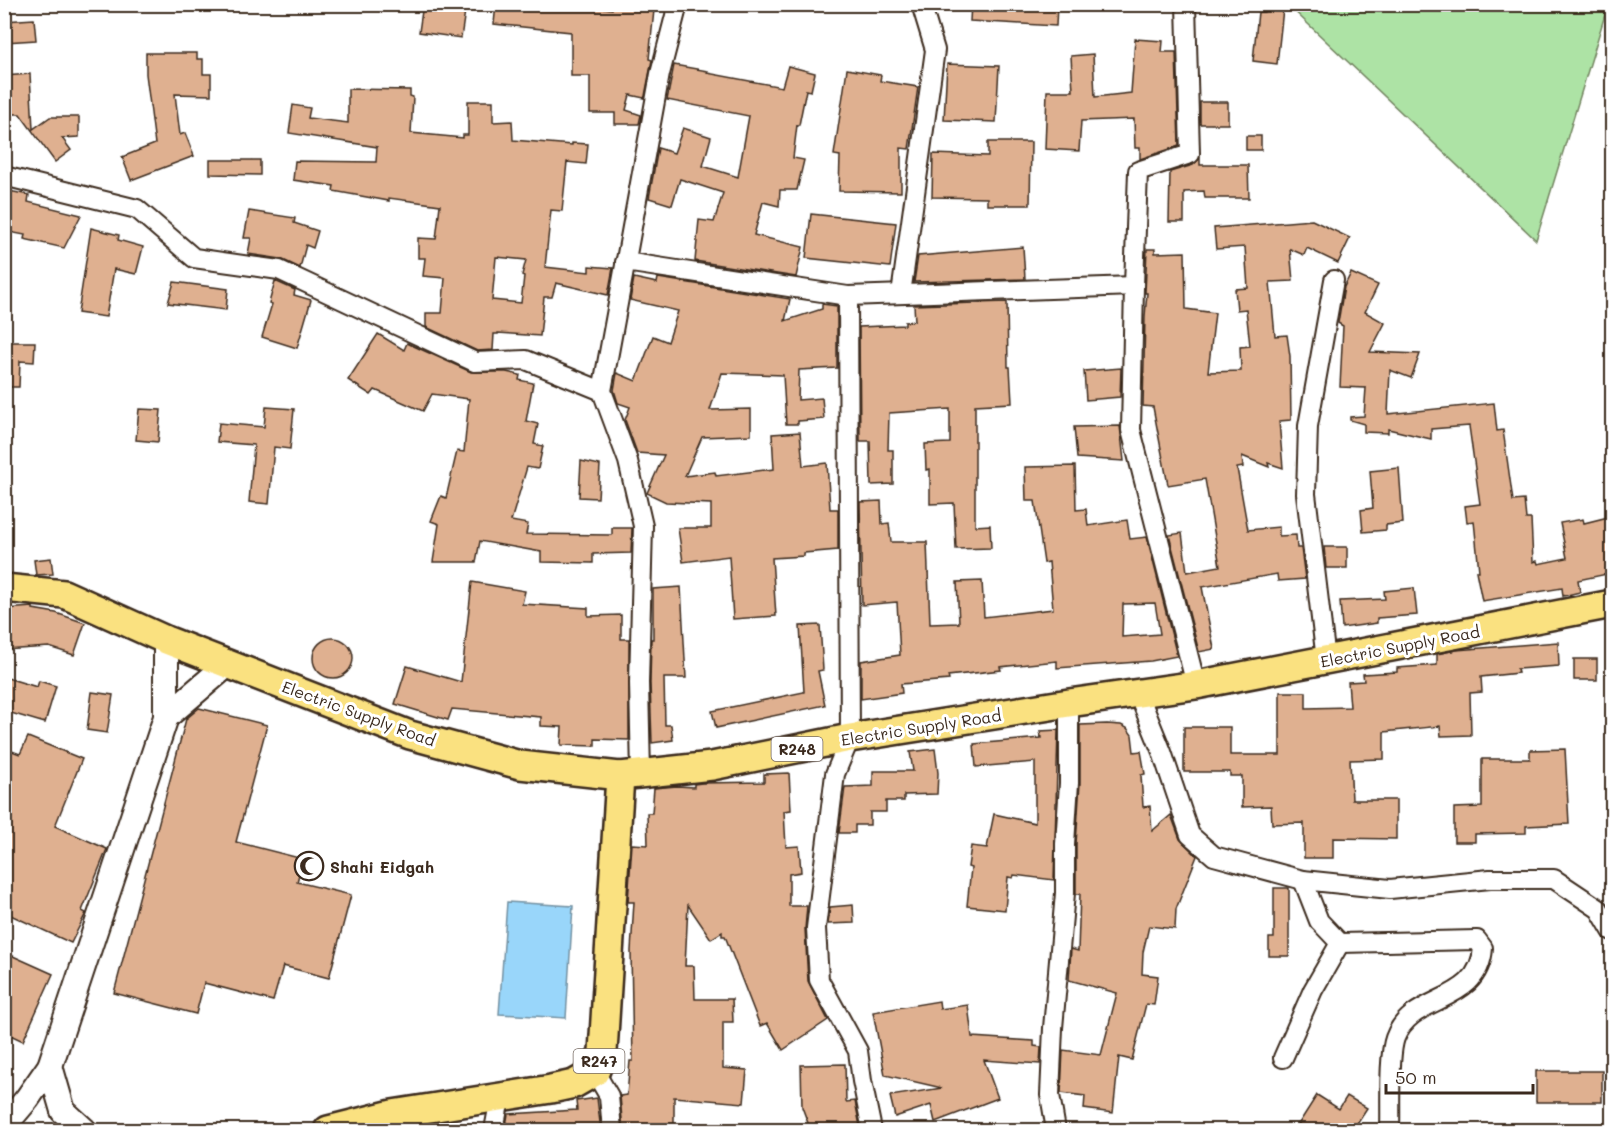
<svg xmlns="http://www.w3.org/2000/svg" width="1617" height="1135" font-family="Mali,sans-serif">
<rect width="100%" height="100%" fill="#fff"/>
<filter id="ink" filterUnits="userSpaceOnUse"><feTurbulence type="fractalNoise" baseFrequency=".0167" numOctaves="2"/><feDisplacementMap in="SourceGraphic" scale="12" xChannelSelector="R" yChannelSelector="G"/><feConvolveMatrix kernelMatrix="1 2 1 2 8 2 1 2 1" color-interpolation-filters="sRGB"/></filter>
<g filter="url(#ink)">
<polygon fill="#ade3a5" stroke="#748662" stroke-width="1.5" points="1288,5 1608,5 1536,240"/>
<polygon fill="#99d6fa" stroke="#7391a2" stroke-width="1.5" points="507,902 573,906 566,1018 499,1014"/>
<g fill="#dfb090" stroke="#3b2a1e" stroke-width="1.5" fill-rule="evenodd">
<polygon points="423,4 466,4 461,38 419,32"/>
<polygon points="496,4 558,7 558,4 568,4 612,9 612,6 654,10 649,59 652,60 645,96 644,98 630,95 626,110 641,115 639,124 615,124 615,113 590,113 590,76 571,76 571,32 494,24"/>
<polygon points="971,4 1057,4 1056,26 970,21"/>
<polygon points="1264,7 1283,9 1277,64 1253,61 1258,12 1264,12"/>
<polygon points="34,19 36,40 5,42 4,21"/>
<polygon points="1135,39 1163,41 1162,52 1176,52 1179,146 1140,159 1140,148 1135,148 1134,119 1081,121 1079,151 1045,149 1047,91 1073,91 1071,56 1093,54 1095,97 1131,93"/>
<polygon points="146,53 197,53 197,59 203,59 203,74 211,74 211,95 175,94 180,135 185,133 194,156 131,180 122,157 155,144 146,74"/>
<polygon points="947,64 999,66 996,122 944,120"/>
<polygon points="674,65 708,71 707,73 782,87 788,66 815,73 811,91 806,90 799,125 797,125 793,158 804,160 797,190 780,190 779,206 763,202 754,235 803,247 796,277 695,261 699,220 714,222 723,193 680,179 672,205 649,198 658,148 674,153 683,128 711,137 703,166 738,177 749,116 667,100"/>
<polygon points="847,69 881,75 880,81 918,87 909,149 901,148 901,192 839,191 840,156 834,155"/>
<polygon points="30,74 33,129 50,117 79,117 79,137 62,138 71,150 55,162 20,114 4,114 4,76"/>
<path d="M 348,89 L 410,90 L 410,96 L 413,97 L 411,133 L 463,138 L 463,135 L 468,135 L 468,101 L 493,101 L 493,122 L 512,121 L 513,140 L 572,145 L 572,143 L 588,144 L 586,164 L 567,162 L 562,211 L 551,210 L 545,267 L 589,272 L 589,266 L 613,268 L 608,295 L 556,283 L 552,297 L 544,297 L 540,336 L 498,333 L 498,334 L 494,334 L 493,350 L 477,351 L 426,327 L 426,313 L 442,313 L 445,278 L 423,276 L 425,258 L 418,258 L 418,238 L 436,239 L 440,205 L 389,198 L 389,201 L 333,191 L 334,186 L 293,180 L 295,161 L 376,162 L 377,147 L 289,133 L 293,105 L 310,108 L 308,118 L 348,123 ZM 496,257 L 526,260 L 522,275 L 524,276 L 521,303 L 492,300 Z"/>
<rect x="1200" y="102" width="28" height="22"/>
<rect x="1246" y="136" width="15" height="14"/>
<polygon points="988,142 1031,142 1030,205 987,205 987,198 932,197 933,154 988,156"/>
<polygon points="1200,158 1200,165 1248,165 1249,198 1205,198 1204,191 1184,192 1184,222 1169,222 1170,172 1193,165"/>
<polygon points="210,160 260,160 260,175 210,174"/>
<polygon points="4,190 29,195 28,202 81,215 64,248 24,239 25,235 4,231"/>
<polygon points="249,211 295,218 294,223 318,231 313,248 306,245 300,268 281,259 248,254 251,238 244,238"/>
<polygon points="811,214 896,223 890,267 806,258"/>
<polygon points="1312,220 1350,238 1338,263 1307,248 1304,255 1290,249 1293,281 1270,282 1275,336 1287,335 1290,356 1291,420 1279,421 1283,468 1268,463 1269,467 1242,456 1243,467 1237,468 1248,530 1279,527 1279,536 1296,535 1297,548 1301,548 1305,579 1278,581 1277,574 1202,587 1214,649 1199,652 1169,535 1182,533 1187,572 1220,566 1205,479 1168,485 1153,407 1143,406 1145,316 1147,293 1145,293 1147,249 1155,249 1155,253 1185,252 1186,309 1215,313 1208,372 1241,371 1240,347 1250,346 1246,309 1237,310 1235,289 1248,288 1245,247 1216,249 1214,228"/>
<polygon points="91,228 119,235 118,240 143,247 136,274 114,269 106,317 78,313"/>
<polygon points="1023,247 1025,279 914,282 918,256"/>
<polygon points="1351,273 1378,285 1365,312 1385,323 1370,352 1420,354 1411,378 1390,370 1388,414 1494,403 1497,431 1503,430 1513,501 1524,500 1526,519 1531,519 1533,562 1537,561 1538,564 1567,558 1560,523 1583,519 1584,523 1612,516 1612,573 1578,580 1580,592 1563,596 1562,588 1482,601 1476,571 1479,571 1474,521 1467,522 1465,506 1480,504 1469,426 1431,429 1431,439 1388,429 1388,433 1364,432 1364,424 1350,420 1350,417 1364,416 1366,388 1340,387 1343,326 1338,323 1344,287"/>
<polygon points="634,278 657,283 658,278 790,299 785,321 822,309 822,304 837,306 837,368 799,370 798,400 822,398 824,419 798,421 798,424 786,424 783,375 722,373 710,410 751,409 751,435 702,437 685,476 715,472 716,476 774,469 772,434 800,432 803,466 827,463 830,509 838,509 838,550 804,553 804,556 772,558 776,616 733,619 729,556 683,562 678,528 711,528 711,504 666,502 647,493 664,455 637,453 625,420 630,407 618,403 614,390 617,373 636,381 653,336 668,342 678,311 630,300"/>
<polygon points="275,281 295,290 294,295 311,300 297,348 262,337 272,304 269,303"/>
<polygon points="174,282 228,289 226,310 168,303"/>
<polygon points="1007,302 1008,367 1010,367 1012,403 975,405 975,526 990,525 991,548 956,549 954,503 930,504 930,469 926,470 925,444 950,443 950,409 889,413 888,450 893,450 893,484 871,485 870,441 860,441 859,327 905,325 905,322 915,321 914,305"/>
<polygon points="378,334 404,350 407,343 471,372 506,372 520,375 519,380 533,383 526,421 538,424 534,444 543,446 538,469 527,467 511,521 528,524 526,534 612,535 612,528 632,528 631,553 593,554 593,563 541,562 541,552 480,541 476,562 433,562 439,524 431,521 441,496 446,498 457,451 464,452 469,399 432,394 423,411 375,390 371,395 348,380"/>
<polygon points="4,342 35,342 34,362 20,361 19,387 4,387"/>
<polygon points="1121,368 1120,397 1086,400 1084,371"/>
<polygon points="266,407 294,409 290,449 274,447 269,504 249,502 254,445 217,442 219,423 264,427"/>
<polygon points="139,409 161,410 158,442 136,440"/>
<polygon points="1120,426 1124,461 1077,458 1074,427"/>
<polygon points="581,461 600,465 598,498 579,497"/>
<path d="M 1075,466 L 1076,510 L 1086,509 L 1088,526 L 1127,520 L 1130,539 L 1147,537 L 1177,656 L 1151,661 L 1057,668 L 1057,661 L 1000,667 L 1001,670 L 948,676 L 949,680 L 901,684 L 902,693 L 861,699 L 861,661 L 900,655 L 897,602 L 862,605 L 860,502 L 881,501 L 882,524 L 889,523 L 891,542 L 927,542 L 930,624 L 959,623 L 957,582 L 982,581 L 984,617 L 1053,609 L 1049,562 L 1044,563 L 1035,501 L 1026,501 L 1025,467 ZM 1155,603 L 1160,634 L 1122,637 L 1123,604 Z"/>
<polygon points="1399,468 1403,523 1386,525 1386,530 1363,532 1361,510 1373,508 1370,471"/>
<polygon points="1324,547 1347,547 1347,568 1326,568"/>
<polygon points="51,558 53,574 36,575 34,560"/>
<polygon points="472,582 525,591 522,604 588,608 588,616 621,615 621,639 629,639 629,740 595,739 595,746 561,745 562,727 541,726 541,717 452,709 448,720 395,704 407,666 461,682"/>
<polygon points="681,587 686,678 664,678 665,725 671,725 673,740 652,743 650,683 651,639 653,639 653,589"/>
<polygon points="1414,588 1417,615 1377,618 1377,623 1342,628 1340,601 1385,599 1384,591"/>
<polygon points="33,607 33,609 56,613 85,623 74,655 49,647 4,650 4,609"/>
<polygon points="820,625 823,670 818,671 825,705 716,728 712,711 804,692 800,626"/>
<circle cx="333" cy="658" r="20"/>
<polygon points="1558,642 1559,666 1517,669 1518,673 1481,677 1482,692 1470,693 1471,735 1441,736 1440,726 1384,732 1384,759 1350,760 1352,800 1396,800 1396,839 1333,838 1333,858 1304,858 1304,823 1272,824 1271,806 1242,807 1242,776 1230,776 1230,772 1184,772 1184,727 1230,727 1230,755 1280,755 1280,692 1306,692 1306,708 1350,707 1348,682 1364,681 1363,674 1397,672 1397,668 1437,665 1437,654 1456,650"/>
<rect x="1574" y="659" width="23" height="21"/>
<polygon points="4,677 37,687 39,681 56,686 45,723 4,711"/>
<polygon points="92,692 113,695 107,733 87,730"/>
<polygon points="199,708 267,725 236,842 303,859 297,882 351,895 329,978 283,966 273,1001 204,983 196,1014 114,993 186,719"/>
<polygon points="1107,724 1121,725 1127,728 1132,735 1134,752 1141,751 1145,774 1141,775 1143,807 1150,806 1152,831 1171,815 1180,839 1197,856 1176,909 1175,929 1149,926 1143,952 1142,974 1158,976 1154,1005 1146,1004 1132,1060 1119,1057 1113,1113 1084,1109 1085,1096 1061,1093 1063,1050 1101,1055 1117,993 1069,980 1071,949 1078,951 1080,894 1076,894 1076,844 1080,783 1080,725"/>
<polygon points="1058,730 1054,880 1014,875 1013,878 1008,877 1005,910 967,906 971,868 968,867 971,846 987,848 994,814 1035,823 1035,762 976,767 974,744 1041,738 1040,731"/>
<polygon points="28,737 82,759 55,826 107,849 82,911 86,913 71,943 4,912 4,748 20,754"/>
<polygon points="935,749 938,773 937,794 904,795 904,801 886,801 886,812 870,812 870,825 855,825 855,833 839,833 845,787 873,786 873,771 913,771 910,752"/>
<polygon points="1565,749 1569,824 1526,826 1526,833 1475,834 1475,842 1454,842 1454,808 1482,807 1482,759 1530,759 1530,750"/>
<polygon points="789,773 791,810 784,811 786,847 799,846 801,872 789,874 789,906 807,906 805,929 808,981 828,1020 783,1050 767,1023 760,1026 725,936 722,936 722,932 711,939 688,905 685,966 694,966 695,999 732,999 733,1022 723,1022 723,1068 747,1070 744,1103 674,1097 674,1124 646,1125 646,1131 623,1131 620,1096 627,1095 630,1061 633,1061 631,951 634,902 628,902 632,844 648,845 647,813 652,813 654,788 677,786 694,787 694,784 702,783 764,782 764,774"/>
<polygon points="1274,888 1289,888 1289,956 1269,956 1269,938 1274,938"/>
<polygon points="853,905 854,923 828,924 830,907"/>
<polygon points="4,952 53,974 23,1041 4,1032"/>
<polygon points="939,1001 940,1009 968,1005 972,1037 1034,1041 1034,1046 1041,1047 1040,1064 984,1060 998,1098 935,1122 931,1105 895,1117 890,1096 942,1088 885,1075 873,1012"/>
<polygon points="845,1064 846,1102 855,1101 861,1131 811,1131 802,1107 801,1065"/>
<rect x="1536" y="1071" width="66" height="31"/>
<polygon points="1317,1095 1339,1109 1347,1096 1367,1108 1352,1131 1294,1131"/>
<polygon points="597,1098 601,1131 505,1131 508,1114 577,1110 576,1101"/>
</g>
<g fill="none" stroke-linecap="round" stroke-linejoin="round">
<g stroke="#3b2a1e" stroke-width="22">
<g id="minor">
<polyline points="4,176 137,209 194,258 279,270 475,362 526,360 602,391"/>
<polyline points="625,262 848,296 850,738 835,774 816,928 819,980 858,1051 862,1081 872,1130"/>
<polyline points="1134,286 1138,171 1190,154 1186,4"/>
<polyline points="901,294 935,50 921,4"/>
<polyline points="848,296 1134,286 1131,430 1196,685"/>
<polyline points="1326,660 1306,494 1308,426 1334,280"/>
<polyline points="1138,693 1162,752 1190,835 1214,856 1303,880 1390,889 1490,879 1554,879 1599,909 1612,931"/>
<polyline points="641,774 639,683 643,526 628,461 602,391 660,74 678,4"/>
<path d="M 1340,943 L 1477,940 L 1483,948 C 1479,1006 1412,992 1395,1038 C 1388,1057 1391,1109 1390,1130"/>
<polyline points="1283,1058 1313,990 1340,943 1319,921 1303,880"/>
<polyline points="595,1072 609,1096 612,1130"/>
<polyline points="494,1130 500,1098"/>
<polyline points="1056,1130 1050,1095 1053,1028 1065,893 1065,844 1069,783 1069,703"/>
</g>
</g>
<g stroke="#3b2a1e" stroke-width="28">
<g id="secondary">
<polyline points="166,717 228,664"/>
<polyline points="50,1066 63,1111 84,1130"/>
<polyline points="4,1126 27,1099 50,1066 166,717 166,640"/>
</g>
</g>
<g stroke="#3b2a1e" stroke-width="32">
<g id="primary">
<polyline points="4,588 64,594 166,640 410,735 520,765 620,776 712,766 850,738 1069,703 1196,685 1612,604"/>
<polyline points="328,1130 392,1114 551,1089 574,1084 595,1072 603,1052 620,776"/>
</g>
</g>
<use href="#minor" stroke="#fff" stroke-width="18"/>
<use href="#secondary" stroke="#fff" stroke-width="24"/>
<use href="#primary" stroke="#fae180" stroke-width="27"/>
</g>
</g>
<defs>
<g id="mosque-ring" transform="scale(1.5)"><circle r="9.5" fill="#fff" stroke="#3b2a1e" stroke-width="1.5"/><path d="M3.5-4.9A6 6 0 1 0 3.5 4.9A5 5 0 1 1 3.5-4.9Z" fill="#3b2a1e"/></g>
</defs>
<g fill-rule="evenodd">
<use href="#mosque-ring" x="309" y="866"/>
</g>
<g text-anchor="middle" dominant-baseline="central" stroke-width="6" stroke-linejoin="round" paint-order="stroke">
<g fill="#fff" stroke="#766a62" stroke-width="1.5">
<rect x="771.5" y="737" width="51" height="24" rx="4.5"/>
<rect x="573.5" y="1049" width="51" height="24" rx="4.5"/>
</g>
<g font-size="15" font-weight="bold" fill="#3b2a1e">
<text x="797" y="749">R248</text>
<text x="599" y="1061">R247</text>
</g>
<g font-size="16" fill="#3b2a1e" stroke="#fff">
<text transform="translate(1400 646) rotate(-11)">Electric Supply Road</text>
<text transform="translate(359 713) rotate(20)">Electric Supply Road</text>
<text transform="translate(921 727) rotate(-9)">Electric Supply Road</text>
</g>
<g font-size="16" font-weight="bold" fill="#3b2a1e" stroke="#fff" text-anchor="start">
<text x="330" y="866">Shahi Eidgah</text>
</g>
</g>
<rect width="1617" height="1135" fill="none" stroke="#fff" stroke-width="24"/>
<rect x="12" y="12" width="1593" height="1111" fill="none" stroke="#3b2a1e" stroke-width="2" filter="url(#ink)"/>
<path d="M1386 1084v9h147v-9" fill="none" stroke="#3b2a1e" stroke-width="3"/>
<text x="1395" y="1084" font-size="18" fill="#3b2a1e" stroke="#ffffff" stroke-width="4.5" paint-order="stroke">50 m</text>
</svg>
